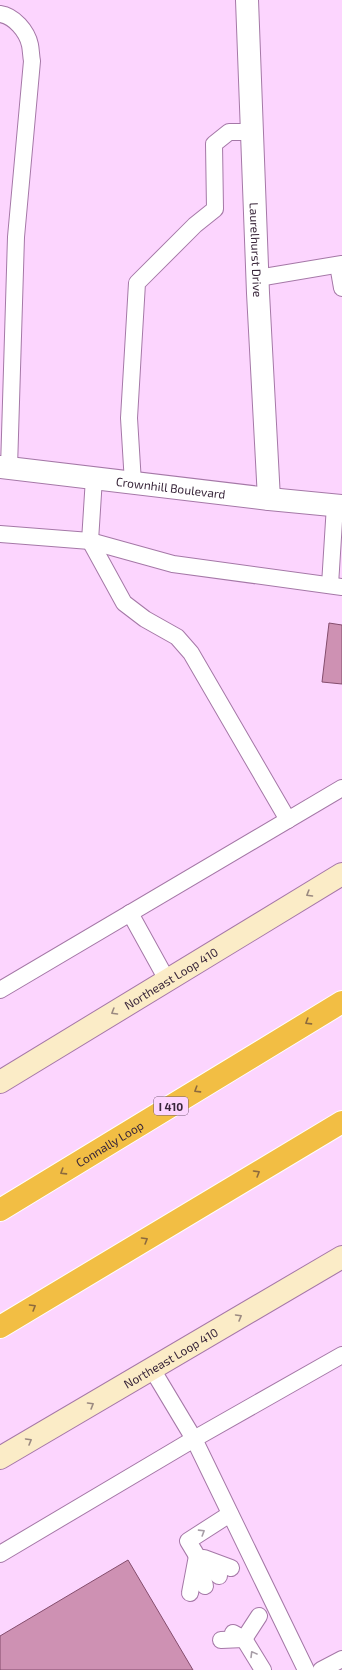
<svg xmlns="http://www.w3.org/2000/svg" width="342" height="1670" font-family="'Exo 2',sans-serif">
<rect width="100%" height="100%" fill="#fcd5fe"/>
<g fill="#ce91b3" stroke="#844d6d">
<polygon points="329,623 342,625 342,684 322,682"/>
<polygon points="128,1560 193,1670 0,1670 0,1636"/>
</g>
<g fill="none" stroke-linecap="round" stroke-linejoin="round">
<g stroke="#a578a7" stroke-width="18">
<g id="service">
<path d="M 0,14 C 14,16 27,31 30,45 C 31,50 31,56 32,61 L 16,237 L 9,468"/>
<polyline points="338,265 342,288"/>
<polyline points="258,278 342,264"/>
<polyline points="94,478 90,541 124,603 145,619 177,637 191,653 288,820"/>
<polyline points="133,483 129,418 137,283 195,225 215,209 214,144 229,132 252,132"/>
<polyline points="0,534 90,541 173,564 342,587"/>
<polyline points="330,585 335,505"/>
<polyline points="130,913 167,980"/>
<polyline points="0,990 342,788"/>
<polyline points="152,1369 194,1439 342,1355"/>
<polyline points="0,1554 194,1439 306,1670"/>
<polyline points="204,1558 231,1568"/>
<polyline points="198,1561 205,1586"/>
<polyline points="219,1576 197,1556 188,1541 230,1514"/>
<polyline points="190,1593 197,1556"/>
<polyline points="233,1633 244,1639 263,1670"/>
<polyline points="244,1639 259,1616"/>
<polyline points="221,1640 244,1639"/>
<polyline points="321,1670 342,1659"/>
</g>
</g>
<g stroke="#a578a7" stroke-width="24">
<g id="minor">
<path id="s1" d="M 247,0 L 258,293 L 269,499"/>
<path id="s2" d="M 0,467 L 269,499 L 342,506"/>
</g>
</g>
<g stroke="#a578a7" stroke-width="24">
<g id="secondary">
<path id="s3" d="M 0,1082 L 342,874"/>
<path id="s4" d="M 0,1458 L 342,1257"/>
</g>
</g>
<g stroke="#fff" stroke-width="24">
<g id="motorway">
<path id="s5" d="M 0,1210 L 342,1002"/>
<polyline points="0,1327 342,1122"/>
</g>
</g>
<use href="#service" stroke="#fff" stroke-width="16"/>
<use href="#minor" stroke="#fff" stroke-width="22"/>
<use href="#secondary" stroke="#fbecc7" stroke-width="22"/>
<use href="#motorway" stroke="#f2be44" stroke-width="22"/>
</g>
<defs><path id="oneway-chevron" d="M-2-3.5L2.5 0L-2 3.5" fill="none" stroke-width="1.6" stroke-linecap="round" stroke-linejoin="round"/></defs>
<g stroke="#9a8980">
<use href="#oneway-chevron" transform="translate(309 894) rotate(149)"/>
<use href="#oneway-chevron" transform="translate(114 1012) rotate(149)"/>
<use href="#oneway-chevron" transform="translate(239 1317) rotate(-30)"/>
<use href="#oneway-chevron" transform="translate(91 1405) rotate(-31)"/>
<use href="#oneway-chevron" transform="translate(29 1441) rotate(-30)"/>
</g>
<g stroke="#8c6a3e">
<use href="#oneway-chevron" transform="translate(308 1022) rotate(148)"/>
<use href="#oneway-chevron" transform="translate(197 1090) rotate(148)"/>
<use href="#oneway-chevron" transform="translate(63 1172) rotate(148)"/>
<use href="#oneway-chevron" transform="translate(257 1173) rotate(-31)"/>
<use href="#oneway-chevron" transform="translate(145 1240) rotate(-31)"/>
<use href="#oneway-chevron" transform="translate(33 1307) rotate(-31)"/>
</g>
<g stroke="#a69da6">
<use href="#oneway-chevron" transform="translate(202 1532) rotate(-32)"/>
<use href="#oneway-chevron" transform="translate(253 1654) rotate(-121)"/>
</g>
<g text-anchor="middle" dominant-baseline="central" stroke-width="3" stroke-linejoin="round" paint-order="stroke">
<rect fill="#fcd5fe" stroke="#745a75" stroke-width="1" x="154" y="1097" width="34" height="18" rx="3"/>
<g font-size="11" font-weight="bold" fill="#39263a">
<text x="171" y="1106">I 410</text>
</g>
<g font-size="12" fill="#39263a" stroke="#fcd5fe">
<text stroke="none"><textPath href="#s1" startOffset="250">Laurelhurst Drive</textPath></text>
<text stroke="none"><textPath href="#s2" startOffset="172">Crownhill Boulevard</textPath></text>
<text stroke="none"><textPath href="#s3" startOffset="200">Northeast Loop 410</textPath></text>
<text stroke="none"><textPath href="#s5" startOffset="128">Connally Loop</textPath></text>
<text stroke="none"><textPath href="#s4" startOffset="198">Northeast Loop 410</textPath></text>
</g>
</g>
</svg>
